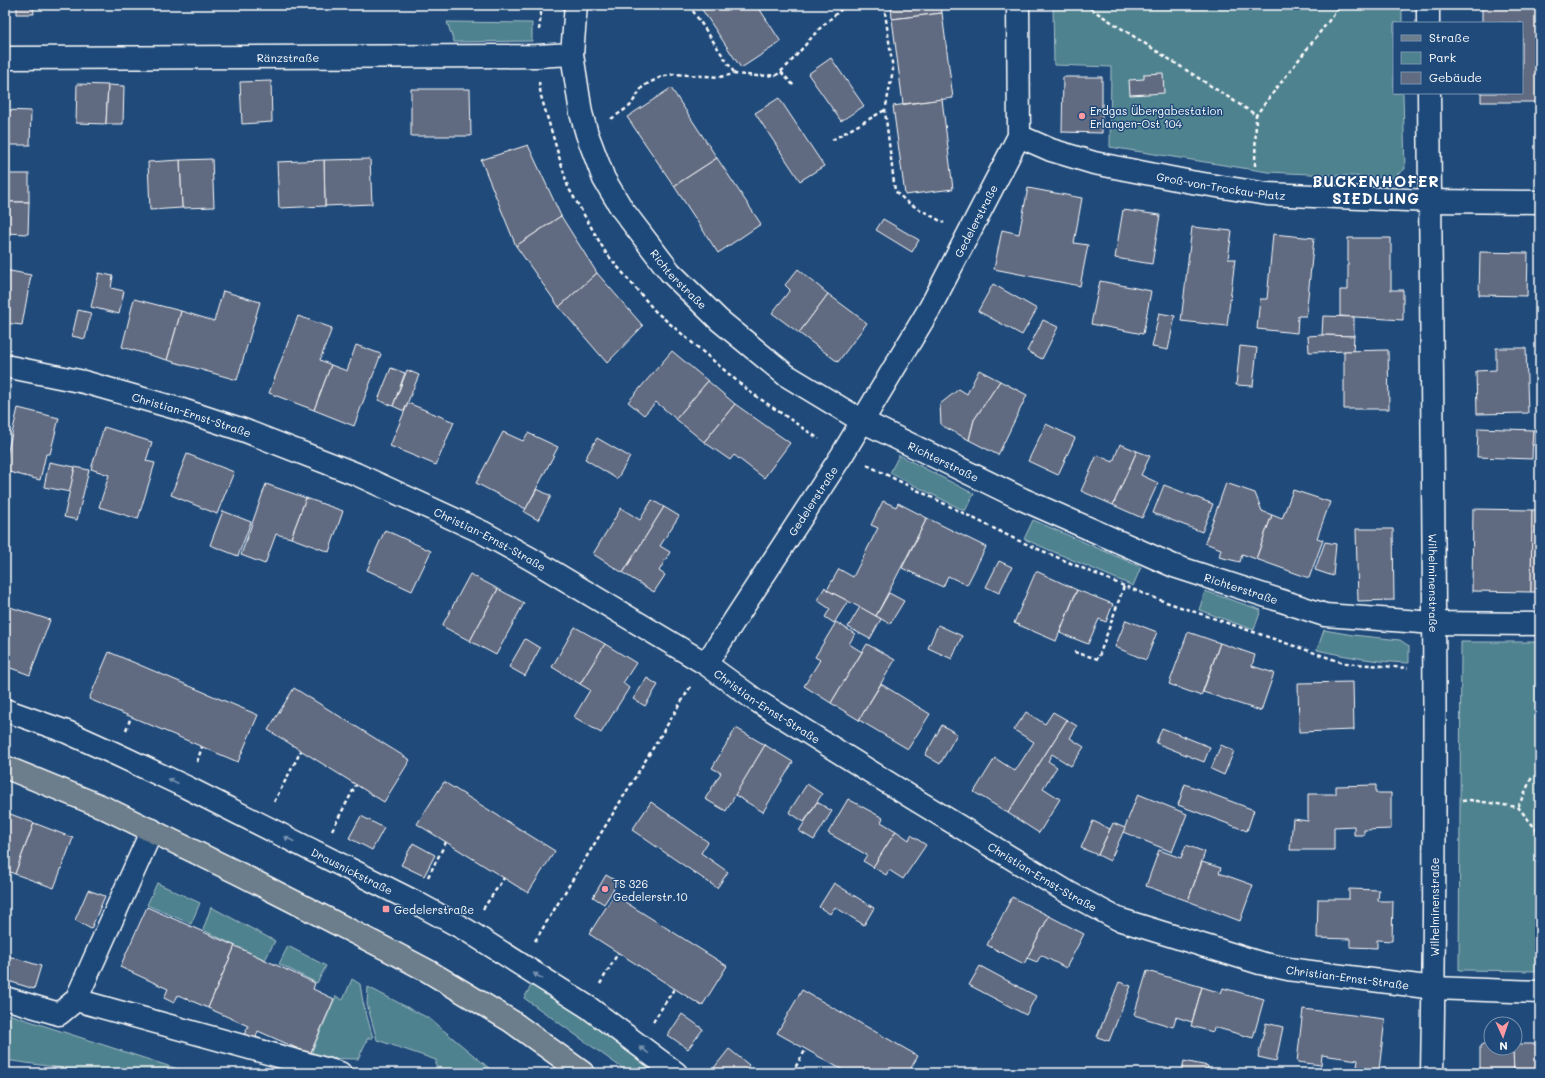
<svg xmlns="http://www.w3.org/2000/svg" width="1545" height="1078" font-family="Mali,sans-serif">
<rect width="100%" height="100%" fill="#1f4a7a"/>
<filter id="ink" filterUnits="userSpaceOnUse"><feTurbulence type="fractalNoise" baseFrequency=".025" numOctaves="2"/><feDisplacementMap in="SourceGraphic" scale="8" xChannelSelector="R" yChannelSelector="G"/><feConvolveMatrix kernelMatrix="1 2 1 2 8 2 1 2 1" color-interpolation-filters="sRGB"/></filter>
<g filter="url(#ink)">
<g fill="#4f828f" stroke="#a7c0c7">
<polygon points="1053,5 1402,5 1402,23 1394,23 1394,93 1403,93 1405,169 1392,178 1268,172 1110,147 1111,67 1054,65"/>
<polygon points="447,22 532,23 532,41 454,42"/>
<polygon points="899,455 974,494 965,511 890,473"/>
<polygon points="1033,520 1141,567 1133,586 1024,539"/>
<polygon points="1205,591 1261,610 1254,630 1199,610"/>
<path d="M 1324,630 L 1353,635 L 1400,640 L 1409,646 L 1409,663 C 1377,662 1348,657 1317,650 Z"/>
<polygon points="1461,642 1540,642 1540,971 1459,970"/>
<polygon points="157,883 200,903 191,924 147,905"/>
<polygon points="211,907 275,941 265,960 203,930"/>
<polygon points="288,946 326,966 317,983 279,964"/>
<polygon points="352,979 360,984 363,1002 373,1038 368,1038 358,1059 309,1058 336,996 343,1000"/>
<polygon points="534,981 658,1073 629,1073 524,998"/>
<polygon points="368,987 430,1019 495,1073 444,1073 436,1069 436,1060 377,1040 367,1004"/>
<polygon points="5,1013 190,1073 97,1073 5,1060"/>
</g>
<g fill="#616b81" stroke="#fff">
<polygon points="17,5 33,5 34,14 17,14"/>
<polygon points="699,5 757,5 781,42 741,68"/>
<polygon points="891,5 941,5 942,13 892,19"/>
<polygon points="1482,5 1540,5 1540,56 1538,56 1538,102 1481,102 1481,93 1522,93 1522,23 1482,23"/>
<polygon points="942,13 953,98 903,104 892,19"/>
<polygon points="831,58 864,106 841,121 808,74"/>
<polygon points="1163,73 1164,93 1130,95 1129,80 1144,79 1144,74"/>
<polygon points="1063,77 1102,77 1102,133 1062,132"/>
<polygon points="271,81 272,122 242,124 240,82"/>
<polygon points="77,84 108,85 106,124 76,123"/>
<polygon points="108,85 124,86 123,124 106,124"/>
<polygon points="671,88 717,158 674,186 627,117"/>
<polygon points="411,89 470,89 471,136 411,136"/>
<polygon points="5,97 6,110 31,111 30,145 5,145"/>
<polygon points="779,98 824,166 800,181 755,113"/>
<polygon points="942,99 953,189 905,195 893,106"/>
<polygon points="528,145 561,216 516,246 481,160"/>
<polygon points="717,158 761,224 718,253 674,186"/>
<polygon points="212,159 214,207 182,208 180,160"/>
<polygon points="370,159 372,204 325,206 324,160"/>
<polygon points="180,160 182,208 150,210 148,162"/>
<polygon points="324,160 325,206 279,208 277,162"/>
<rect x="5" y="174" width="24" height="28"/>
<polygon points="1028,188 1082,198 1074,243 1088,245 1080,286 994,269 1002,230 1019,234"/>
<polygon points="5,202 29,202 28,234 5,233"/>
<polygon points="1123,210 1160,215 1152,264 1115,258"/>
<polygon points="561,216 597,273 559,307 516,246"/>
<polygon points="883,219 919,240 912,252 876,230"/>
<polygon points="1192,227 1232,231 1228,259 1235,259 1227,326 1181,321"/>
<polygon points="1273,234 1314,238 1306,316 1298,316 1297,333 1257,329 1260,299 1267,299"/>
<polygon points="1348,238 1391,238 1391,290 1403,290 1403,320 1340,316 1340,290 1348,290"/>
<polygon points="1480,252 1528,253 1527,296 1479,295"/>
<polygon points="798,269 828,294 799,333 772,313 790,290 785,285"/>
<polygon points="5,270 31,275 22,325 5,323"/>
<polygon points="99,273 113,276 111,288 124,291 119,314 91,307"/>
<polygon points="597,273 643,326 607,363 559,307"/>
<polygon points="1100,281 1151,291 1143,334 1091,324"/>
<polygon points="993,284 1037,309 1022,335 978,311"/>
<polygon points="223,291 260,302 237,380 167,360 181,311 214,321"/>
<polygon points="828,294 867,323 838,362 799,333"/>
<polygon points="134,299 181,311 167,360 122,347"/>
<polygon points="78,310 91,313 85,339 72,336"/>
<polygon points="1159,313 1175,316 1168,350 1152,347"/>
<polygon points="298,316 332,328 320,360 331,365 314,410 269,393"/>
<polygon points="1323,316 1354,317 1354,336 1322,335"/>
<polygon points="1043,320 1058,327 1042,359 1027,351"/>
<polygon points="1322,335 1354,336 1353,351 1309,352 1308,336"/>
<polygon points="356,345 381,354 354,426 314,410 331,365 347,371"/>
<polygon points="1240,346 1257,348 1253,386 1236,385"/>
<polygon points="1496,348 1526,348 1528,413 1477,414 1476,371 1496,370"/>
<polygon points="1388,350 1389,409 1344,409 1344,351"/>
<polygon points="672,351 708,381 676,419 656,402 644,415 628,402"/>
<polygon points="391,368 405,373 393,406 378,400"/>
<polygon points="407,370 419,375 404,411 393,406"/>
<polygon points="979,370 1000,381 974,420 969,440 941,425 940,404 959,389 967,394"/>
<polygon points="708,381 735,404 704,442 676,419"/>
<polygon points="1000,381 1027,395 998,455 969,440 974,420"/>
<polygon points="408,403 454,422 436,465 390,446"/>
<polygon points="735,404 790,443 764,478 734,455 730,460 704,442"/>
<polygon points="18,408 59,418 50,454 46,454 40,480 5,471 5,463"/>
<polygon points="1046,424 1075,438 1058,475 1028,461"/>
<polygon points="104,427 152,442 146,461 155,463 138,519 99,507 109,475 91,469"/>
<polygon points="1478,428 1533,430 1532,459 1477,457"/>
<polygon points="1540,429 1540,445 1532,445 1533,430"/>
<polygon points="503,432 523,441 528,433 558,447 526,509 476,483"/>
<polygon points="597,438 630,457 617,479 585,459"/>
<polygon points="1120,444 1137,451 1113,505 1081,491 1097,455 1113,462"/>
<polygon points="1137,451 1150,456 1141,475 1158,483 1142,518 1113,505"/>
<polygon points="187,454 234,472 217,514 171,495"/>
<polygon points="49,462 75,467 70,492 44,487"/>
<polygon points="75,467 89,470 77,520 64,517"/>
<polygon points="1226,483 1255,493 1262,511 1272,515 1256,559 1242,554 1240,562 1219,557 1221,549 1205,543"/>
<polygon points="266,484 306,498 291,538 276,534 265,564 241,555"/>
<polygon points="1164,485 1213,504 1202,532 1153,513"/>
<polygon points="537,489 551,496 538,520 524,512"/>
<polygon points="1293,490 1330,502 1317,538 1323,540 1309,578 1256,559 1272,515 1282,519"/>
<polygon points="306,498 343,511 329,552 291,538"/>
<polygon points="652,500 664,507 623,573 593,554 621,508 640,520"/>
<polygon points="883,501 896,507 898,503 927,518 876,616 827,590 839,569 853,577 878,528 871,525"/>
<polygon points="664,507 679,516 660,546 670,552 659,571 665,575 654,592 623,573"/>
<polygon points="1473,509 1532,510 1531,592 1472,591"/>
<polygon points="1532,510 1540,510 1540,592 1531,592"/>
<polygon points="223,511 251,522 238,556 210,545"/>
<polygon points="927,518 986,547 967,585 948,576 943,587 902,568"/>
<polygon points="1356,529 1393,529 1394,600 1358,601"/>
<polygon points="385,530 431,551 412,591 367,570"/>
<polygon points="1325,542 1336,544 1333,576 1315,570"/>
<polygon points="999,561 1012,567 999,593 986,587"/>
<polygon points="1036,571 1077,590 1056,641 1014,623"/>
<polygon points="470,574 498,589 470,641 442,626"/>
<polygon points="825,587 827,590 848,601 834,623 825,617 830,609 817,600"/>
<polygon points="498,589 524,603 496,655 470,641"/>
<polygon points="1077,590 1113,604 1106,622 1099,619 1088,644 1060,633"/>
<polygon points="889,593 904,601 890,624 876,616"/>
<polygon points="10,607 50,620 30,675 5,666 5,620"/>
<polygon points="860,607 881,619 870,639 848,627"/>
<polygon points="1126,620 1157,632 1146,660 1115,647"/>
<polygon points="836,622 855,634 849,644 862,652 831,703 804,686 820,660 815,657"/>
<polygon points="938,625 962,636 952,659 928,648"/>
<polygon points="575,627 605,644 580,684 552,667"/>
<polygon points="1188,632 1220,643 1201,696 1169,684"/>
<polygon points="525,639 540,648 525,676 509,667"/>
<polygon points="1220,643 1255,655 1252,666 1274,673 1261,711 1203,692"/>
<polygon points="605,644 636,663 623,683 629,688 601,733 574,717 590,690 580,684"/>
<polygon points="867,644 895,660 859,720 831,703"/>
<polygon points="109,652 258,715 238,762 89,699"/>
<polygon points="647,678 658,685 645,706 633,699"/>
<polygon points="1353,682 1354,730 1299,732 1298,683"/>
<polygon points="881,684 930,714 908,749 859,720"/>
<polygon points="294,688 410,760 384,802 268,730"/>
<polygon points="1026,712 1045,724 1053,712 1067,720 1008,813 974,792 995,758 1015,771 1034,742 1014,730"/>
<polygon points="1067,720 1077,726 1070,738 1084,747 1071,766 1052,754 1048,761 1057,767 1043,788 1060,799 1039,833 1008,813"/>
<polygon points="942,725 957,734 940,764 925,755"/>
<polygon points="736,728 765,745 726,811 705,799 721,773 712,768"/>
<polygon points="1162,728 1210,747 1204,762 1156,743"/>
<polygon points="765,745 793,762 763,812 735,795"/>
<polygon points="1221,745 1234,751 1224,775 1211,769"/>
<polygon points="444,782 555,851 528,893 417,824"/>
<polygon points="807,784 822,794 804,822 789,812"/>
<polygon points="1185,784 1254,810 1247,831 1178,805"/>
<polygon points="1376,785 1376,793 1391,793 1391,829 1364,830 1364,835 1354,835 1354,826 1334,827 1334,850 1290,850 1293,819 1308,821 1308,794 1336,794 1336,786"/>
<polygon points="1138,794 1187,814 1172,852 1123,832"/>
<polygon points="848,799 883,818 881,822 896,831 873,867 863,861 867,855 828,833"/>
<polygon points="651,802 708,842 701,853 728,872 717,888 632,830"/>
<polygon points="817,802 832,811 814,840 799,831"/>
<polygon points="5,812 34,823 15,874 5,870"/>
<polygon points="361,816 384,828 372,850 349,838"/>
<polygon points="1093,821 1110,829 1098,855 1081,848"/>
<polygon points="34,823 73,838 54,888 15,874"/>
<polygon points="1113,823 1125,828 1110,861 1098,855"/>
<polygon points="896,831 909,840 911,835 926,845 903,879 889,870 886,875 873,867"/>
<polygon points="413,843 435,855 424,876 401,865"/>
<polygon points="1186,845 1205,852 1188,901 1146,886 1159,850 1181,858"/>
<polygon points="1202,862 1221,868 1219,873 1253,885 1240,921 1188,901"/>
<polygon points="606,875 618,882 604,904 593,897"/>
<polygon points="834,883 874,908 864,925 835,907 830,914 819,907"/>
<polygon points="1349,889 1379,890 1378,901 1393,901 1392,941 1377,940 1377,948 1350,947 1350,939 1317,938 1318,899 1349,899"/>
<polygon points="88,890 105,896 91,929 75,920"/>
<polygon points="614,895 727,966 702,1006 589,934"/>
<polygon points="1012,897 1049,916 1024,964 987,945"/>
<polygon points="147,907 235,946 208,1008 178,995 174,1003 164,998 168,989 120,967"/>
<polygon points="1049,916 1084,934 1066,968 1041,955 1037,962 1027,958"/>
<polygon points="235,946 315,983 313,989 334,999 310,1054 258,1031 255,1040 244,1035 248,1026 208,1008"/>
<polygon points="5,955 41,966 34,989 5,980"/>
<polygon points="980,966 1036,996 1026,1015 969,985"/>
<polygon points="1147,971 1202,987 1192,1022 1176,1017 1173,1027 1134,1015"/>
<polygon points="1119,982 1131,986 1109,1041 1097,1037"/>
<polygon points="1202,987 1221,993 1223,988 1264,999 1253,1038 1214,1027 1213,1032 1191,1026"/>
<polygon points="802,990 918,1056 908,1073 848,1073 777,1033"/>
<polygon points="1303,1009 1385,1019 1379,1070 1357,1067 1358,1060 1322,1055 1321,1065 1297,1062"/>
<polygon points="682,1014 703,1029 688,1049 668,1035"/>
<polygon points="1266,1023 1283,1027 1276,1061 1258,1057"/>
<polygon points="1483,1044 1491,1044 1491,1048 1513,1048 1514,1073 1480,1073 1480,1046"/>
<polygon points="1515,1044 1540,1044 1540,1073 1514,1073 1513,1048 1515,1048"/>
<polygon points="729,1049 749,1065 743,1073 719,1073 713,1069"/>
<polygon points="1184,1061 1208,1066 1207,1073 1181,1073"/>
</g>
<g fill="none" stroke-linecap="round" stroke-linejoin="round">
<g stroke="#fff" stroke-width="25">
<g id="minor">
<path id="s1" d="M 576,5 L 572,54 L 581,113 L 587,134 L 604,179 L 622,209 L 670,272 L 719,320 L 786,375 L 862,421 L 1022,499 L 1174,566 L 1325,615 L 1434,623 L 1540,624"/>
<polyline points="1428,5 1428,23"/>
<path id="s2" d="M 5,58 L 537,56 L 572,54"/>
<path id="s3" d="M 1429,93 C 1432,420 1438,746 1432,1073"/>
<path id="s4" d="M 1019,136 L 1051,150 L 1094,163 L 1191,182 L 1267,194 L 1430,201 L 1540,202"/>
<path id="s5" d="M 5,366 L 84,382 L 179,409 L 243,430 L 356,474 L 482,532 L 531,559 L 706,664 L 754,699 L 911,797 L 1069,893 L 1118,919 L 1260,963 L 1288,969 L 1434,988 L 1540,992"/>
<path id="s6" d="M 706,664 L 842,455 L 930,308 L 1019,136 L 1018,5"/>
<path id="s7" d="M 5,710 L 67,732 L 118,755 L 186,787 L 415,902 L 468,931 L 588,1007 L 676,1073"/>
<polyline points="152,830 76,1000 340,1073"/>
<polyline points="5,998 59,1014 76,1000"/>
</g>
</g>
<g stroke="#fff" stroke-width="25">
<polyline id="major" points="5,767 103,807 240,874 398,955 428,971 511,1021 583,1073"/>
</g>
<g stroke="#fff" stroke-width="2.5" stroke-dasharray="4 3" stroke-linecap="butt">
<polyline points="689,5 735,74"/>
<polyline points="884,5 893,70 885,111 895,191 907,202 944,223"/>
<polyline points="1085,5 1256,115"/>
<polyline points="539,30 542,5"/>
<polyline points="781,72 794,86"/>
<polyline points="539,82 541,96 568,187 606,253 655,311 750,392 819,439"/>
<polyline points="611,119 630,106 643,86 661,77 674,74 719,77 735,74 757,76 777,75 789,64 818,30 846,5"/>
<polyline points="832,140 885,110"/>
<polyline points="1255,166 1256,115 1341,5"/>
<polyline points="867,465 1017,540 1124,586 1163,601 1344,663 1408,668"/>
<polyline points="1074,652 1098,659 1124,586"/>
<polyline points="126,730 131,717"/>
<polyline points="197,762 202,747"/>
<polyline points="1462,801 1470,800 1518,807 1540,834"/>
<polyline points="274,802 301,751"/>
<polyline points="1518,807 1532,777"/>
<polyline points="332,830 356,785"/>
<polyline points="428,877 446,842"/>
<polyline points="483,909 504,878"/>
<polyline points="535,941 691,686"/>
<polyline points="600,984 618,953"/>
<polyline points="653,1022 674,989"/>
<polyline points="792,1073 806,1049"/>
</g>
<use href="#minor" stroke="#1f4a7a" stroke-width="22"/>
<use href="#major" stroke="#6c7d8b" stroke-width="22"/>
</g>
<defs><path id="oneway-solid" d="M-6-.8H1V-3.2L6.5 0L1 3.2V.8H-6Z"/></defs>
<g fill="#7992af">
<use href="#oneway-solid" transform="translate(173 781) rotate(-155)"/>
<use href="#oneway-solid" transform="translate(289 839) rotate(-153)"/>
<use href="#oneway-solid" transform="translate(538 976) rotate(-148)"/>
<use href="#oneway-solid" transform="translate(644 1050) rotate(-144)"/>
</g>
</g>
<g fill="#ff9aa2" stroke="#1f4a7a" stroke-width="1.5">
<circle cx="1082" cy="116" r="4"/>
<circle cx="605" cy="889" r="4"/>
<rect x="382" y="905" width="8" height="8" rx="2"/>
</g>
<g text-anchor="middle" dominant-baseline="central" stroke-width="3" stroke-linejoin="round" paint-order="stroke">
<g font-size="11" fill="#fff" stroke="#1f4a7a">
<text stroke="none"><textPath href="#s2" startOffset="283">Ränzstraße</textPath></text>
<text stroke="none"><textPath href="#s4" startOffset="209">Groß-von-Trockau-Platz</textPath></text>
<text stroke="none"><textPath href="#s6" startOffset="519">Gedelerstraße</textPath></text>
<text stroke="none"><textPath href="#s1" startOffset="304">Richterstraße</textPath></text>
<text stroke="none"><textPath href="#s5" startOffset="193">Christian-Ernst-Straße</textPath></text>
<text stroke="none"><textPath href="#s1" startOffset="628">Richterstraße</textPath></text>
<text stroke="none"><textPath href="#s6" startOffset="195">Gedelerstraße</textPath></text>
<text stroke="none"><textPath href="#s5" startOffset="517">Christian-Ernst-Straße</textPath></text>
<text stroke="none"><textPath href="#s3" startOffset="490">Wilhelminenstraße</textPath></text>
<text stroke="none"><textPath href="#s1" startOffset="952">Richterstraße</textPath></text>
<text stroke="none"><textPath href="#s5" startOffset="841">Christian-Ernst-Straße</textPath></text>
<text stroke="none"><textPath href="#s7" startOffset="383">Drausnickstraße</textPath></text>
<text stroke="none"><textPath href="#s5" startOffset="1165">Christian-Ernst-Straße</textPath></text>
<text transform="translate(1434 907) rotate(-90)">Wilhelminenstraße</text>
<text stroke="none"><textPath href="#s5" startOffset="1489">Christian-Ernst-Straße</textPath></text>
</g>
<g font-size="11" fill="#fff" stroke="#1f4a7a" text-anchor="start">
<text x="1090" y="110">Erdgas Übergabestation<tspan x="1090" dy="13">Erlangen-Ost 104</tspan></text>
<text x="613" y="883">TS 326<tspan x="613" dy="13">Gedelerstr.10</tspan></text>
<text x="394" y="909">Gedelerstraße</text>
</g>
<g font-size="15" font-weight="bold" letter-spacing="1" fill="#fff" stroke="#1f4a7a">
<text x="1376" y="181">BUCKENHOFER<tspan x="1376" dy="17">SIEDLUNG</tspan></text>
</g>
</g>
<rect width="1545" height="1078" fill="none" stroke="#1f4a7a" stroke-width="20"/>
<rect x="10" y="10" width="1525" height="1058" fill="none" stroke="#fff" stroke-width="1.5" filter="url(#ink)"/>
<rect x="1393" y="22" width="130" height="72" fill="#1f4a7a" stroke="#7992af"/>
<rect x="1401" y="35" width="20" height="6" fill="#6c7d8b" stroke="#7992af"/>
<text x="1429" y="42" font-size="12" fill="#ffffff">Straße</text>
<rect x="1401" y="52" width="20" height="12" fill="#4f828f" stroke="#7992af"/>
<text x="1429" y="62" font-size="12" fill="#ffffff">Park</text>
<rect x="1401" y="72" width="20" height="12" fill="#616b81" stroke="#7992af"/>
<text x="1429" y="82" font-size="12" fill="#ffffff">Gebäude</text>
<g transform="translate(1503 1036) rotate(177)"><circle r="19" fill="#1f4a7a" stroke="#7992af"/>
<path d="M0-3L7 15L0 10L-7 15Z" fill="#ff9aa2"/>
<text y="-6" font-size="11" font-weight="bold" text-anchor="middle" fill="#ffffff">N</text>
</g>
</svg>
